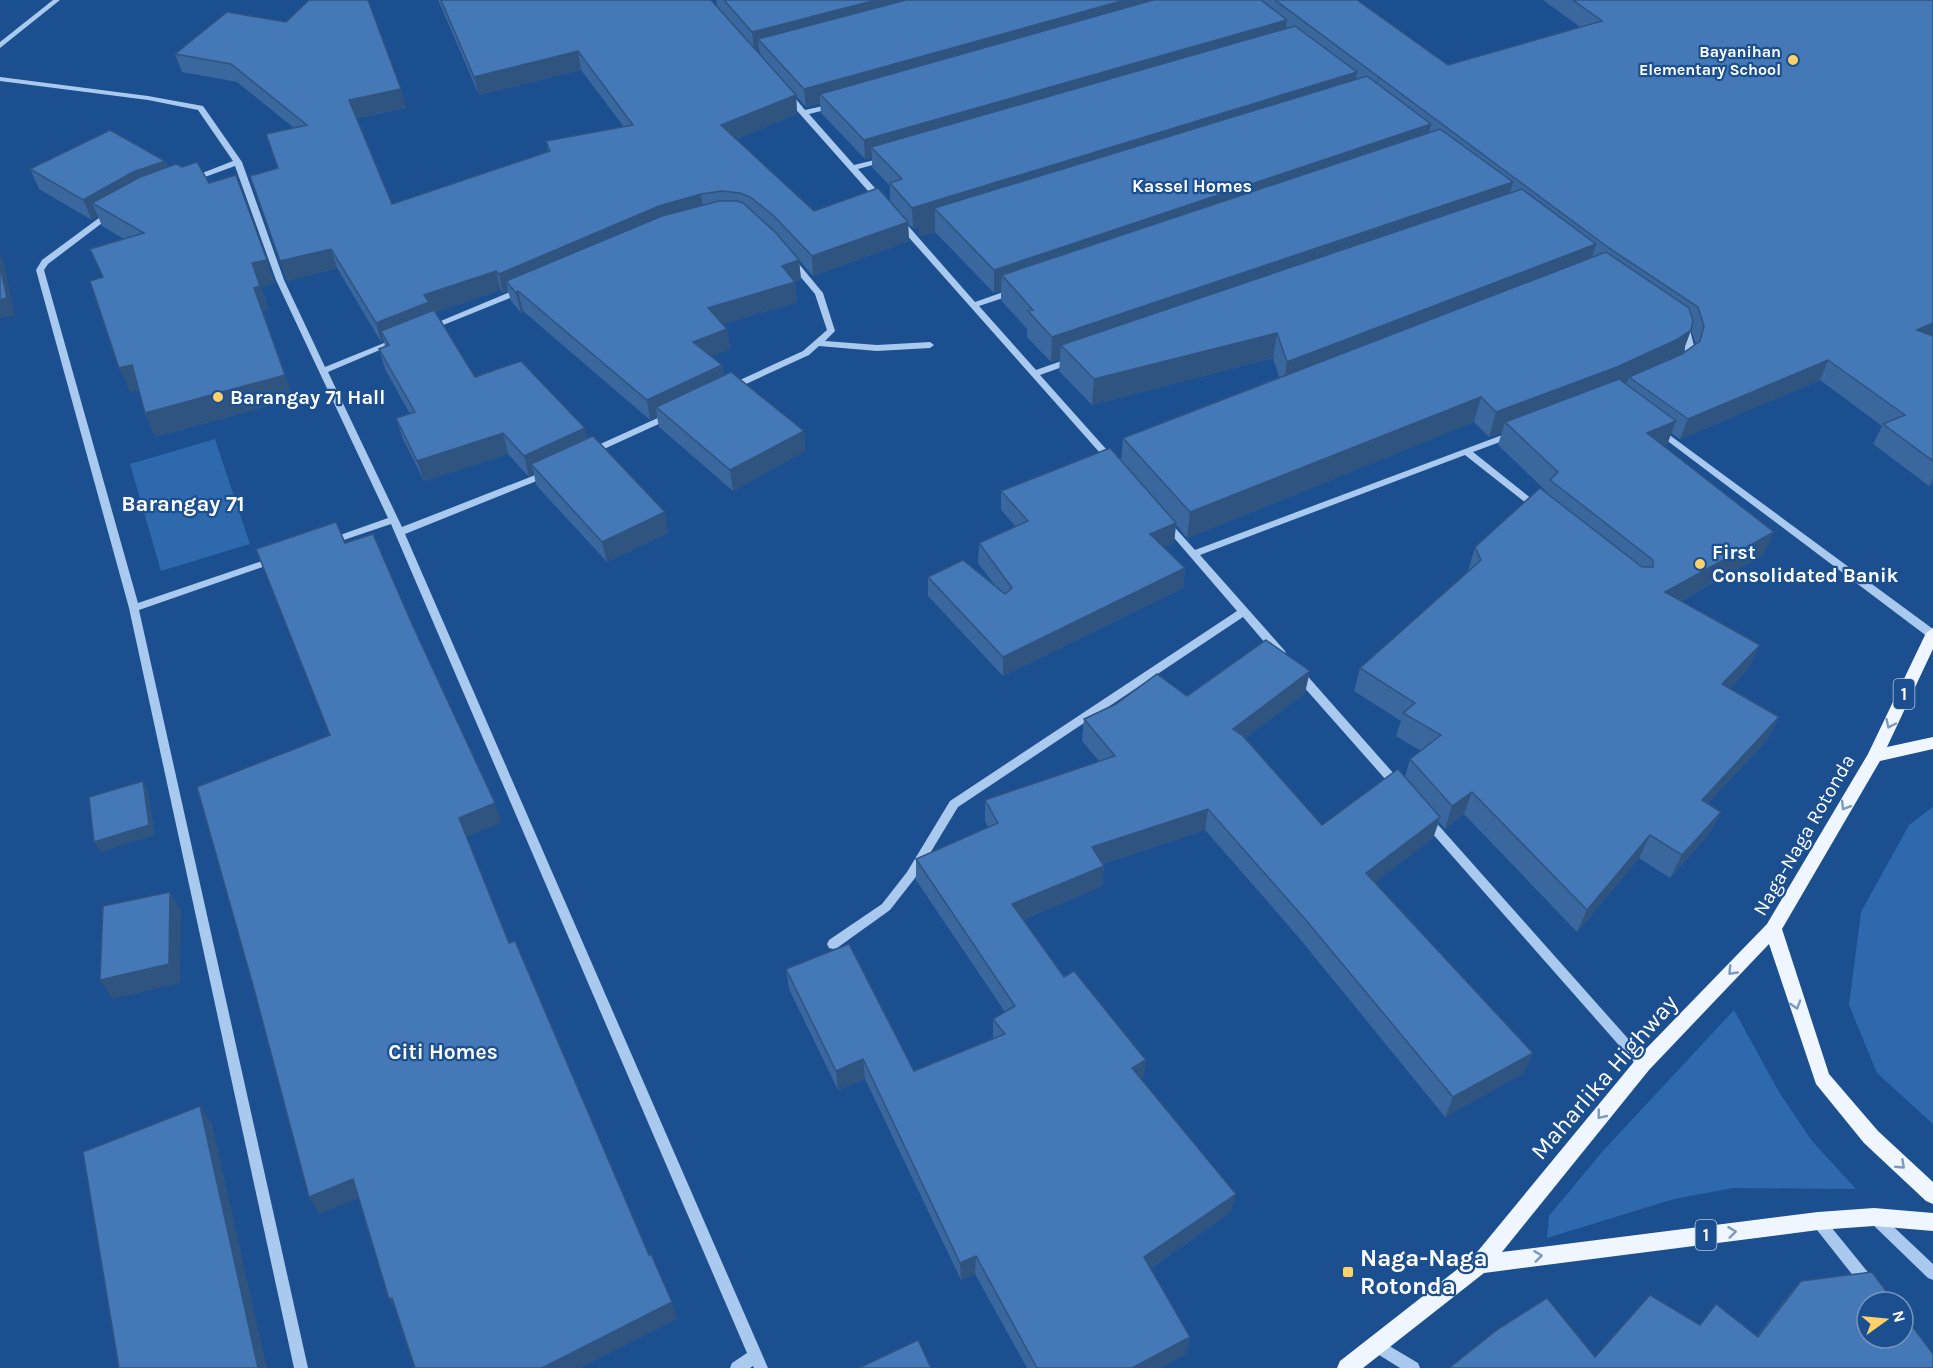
<svg xmlns="http://www.w3.org/2000/svg" width="1933" height="1368" font-family="Karla,sans-serif">
<rect width="100%" height="100%" fill="#1b4f8f"/>
<g fill="#2e69ad">
<polygon points="215,439 250,544 161,571 130,464"/>
<polygon points="1933,807 1933,1124 1877,1073 1849,1005 1861,912 1909,825"/>
<polygon points="1734,1010 1779,1092 1812,1141 1856,1189 1733,1188 1674,1199 1547,1238 1549,1216 1602,1152"/>
</g>
<g fill="none" stroke-linecap="round" stroke-linejoin="round">
<g fill="#a9c9ee" fill-rule="evenodd">
<polygon points="53,0 60,0 0,48 0,42"/>
<polygon points="0,77 148,96 203,106 242,162 284,280 325,367 394,339 397,338 401,341 328,372 402,527 543,472 546,471 551,474 549,476 405,534 768,1368 754,1368 753,1366 750,1368 730,1368 732,1363 747,1353 391,524 329,545 324,542 326,540 388,518 276,280 235,166 194,181 188,181 187,179 233,161 198,110 148,100 0,81"/>
<polygon points="784,92 790,92 805,110 837,103 837,107 809,114 854,165 887,157 887,161 858,169 883,197 883,201 877,201 784,96"/>
<polygon points="107,212 113,212 114,214 48,264 44,270 138,603 271,558 274,557 279,560 277,562 139,610 308,1368 294,1368 129,608 36,270 42,260"/>
<polygon points="897,220 903,220 975,302 1009,290 1015,290 1015,294 979,306 1036,370 1070,358 1076,358 1076,362 1040,375 1114,458 1116,460 1114,462 1108,462 897,224"/>
<polygon points="788,258 794,258 823,293 835,331 825,341 877,345 930,342 934,345 930,348 877,351 819,346 809,355 735,389 729,389 729,385 803,351 827,330 815,294 788,262"/>
<polygon points="522,287 525,288 525,292 431,330 428,331 424,328"/>
<path d="M 1682,324 L 1690,330 L 1694,346 L 1691,359 L 1683,363 L 1679,360 L 1684,356 C 1686,345 1685,335 1678,327 Z"/>
<polygon points="671,412 676,415 674,417 593,454 590,455 585,452 587,450"/>
<polygon points="1660,428 1933,629 1933,637 1928,637 1657,433 1655,431"/>
<polygon points="1513,431 1516,432 1518,434 1516,436 1473,452 1542,507 1544,509 1542,511 1536,511 1465,455 1200,555 1285,651 1286,654 1285,657 1277,657 1243,617 958,807 915,878 890,910 837,948 833,949 829,948 827,944 829,940 882,904 907,872 950,801 1237,611 1163,525 1161,523 1163,521 1169,521 1195,550"/>
<polygon points="1299,670 1303,671 1402,783 1404,786 1402,789 1394,789 1295,677 1294,674 1295,671"/>
<polygon points="1428,817 1432,818 1647,1060 1649,1064 1647,1068 1643,1070 1639,1068 1424,824 1422,821 1424,818"/>
<polygon points="1874,1211 1879,1213 1933,1264 1933,1280 1928,1278 1869,1221 1867,1217 1869,1213"/>
<polygon points="1818,1215 1823,1217 1888,1297 1890,1302 1874,1302 1813,1225 1811,1221 1813,1217"/>
<polygon points="1376,1338 1418,1363 1420,1368 1400,1368 1371,1350 1369,1345 1371,1340"/>
</g>
<polygon fill="#f0f6ff" fill-rule="evenodd" points="1933,628 1933,649 1887,747 1933,737 1933,749 1880,761 1782,929 1829,1074 1878,1131 1933,1182 1933,1204 1926,1201 1864,1143 1816,1084 1769,944 1649,1070 1502,1252 1818,1212 1874,1208 1933,1213 1933,1231 1874,1226 1818,1230 1484,1273 1363,1368 1337,1368 1340,1361 1473,1257 1637,1058 1767,924 1868,754 1926,633"/>
</g>
<g fill="#3a679d" fill-rule="evenodd">
<path d="M 438,0 L 1357,0 L 1448,65 L 1580,27 L 1543,0 L 1933,0 L 1933,484 L 1929,486 L 1873,444 L 1882,426 L 1820,380 L 1680,439 L 1671,433 L 1667,445 L 1663,446 L 1774,532 L 1763,555 L 1681,601 L 1749,668 L 1730,688 L 1779,717 L 1767,740 L 1708,803 L 1721,812 L 1709,834 L 1670,878 L 1639,858 L 1577,932 L 1464,814 L 1445,829 L 1439,822 L 1433,838 L 1375,882 L 1524,1073 L 1445,1117 L 1300,939 L 1205,830 L 1103,864 L 1104,866 L 1102,886 L 1023,920 L 1064,977 L 1143,1079 L 1142,1080 L 1231,1212 L 1150,1269 L 1190,1337 L 1186,1354 L 1160,1368 L 1027,1368 L 975,1274 L 961,1280 L 865,1079 L 838,1090 L 789,989 L 786,969 L 914,1071 L 993,1039 L 993,1019 L 1005,1012 L 916,880 L 916,859 L 988,827 L 985,821 L 985,800 L 1099,761 L 1082,741 L 1084,719 L 1187,696 L 1305,693 L 1245,738 L 1322,825 L 1405,777 L 1410,759 L 1421,751 L 1396,736 L 1401,721 L 1354,691 L 1360,668 L 1468,572 L 1468,571 L 1475,547 L 1546,491 L 1498,445 L 1502,432 L 1489,437 L 1474,422 L 1187,538 L 1176,525 L 1174,543 L 1164,547 L 1185,568 L 1183,588 L 1003,676 L 928,596 L 928,577 L 997,588 L 978,563 L 979,543 L 1015,526 L 1001,510 L 1001,491 L 1121,461 L 1123,438 L 1279,377 L 1273,358 L 1092,405 L 1059,371 L 1060,359 L 1051,362 L 1027,337 L 1027,329 L 1001,300 L 1001,291 L 994,293 L 935,232 L 919,236 L 919,227 L 913,228 L 908,224 L 909,241 L 813,276 L 799,260 L 801,280 L 795,282 L 797,302 L 723,324 L 727,329 L 730,349 L 711,356 L 722,365 L 724,376 L 804,431 L 805,451 L 733,491 L 659,427 L 657,417 L 650,420 L 523,311 L 521,313 L 511,301 L 508,291 L 503,293 L 501,290 L 435,312 L 475,377 L 587,439 L 668,533 L 607,562 L 536,485 L 534,474 L 529,477 L 508,454 L 424,481 L 403,439 L 396,418 L 410,414 L 385,369 L 379,349 L 385,347 L 384,341 L 381,342 L 337,268 L 287,281 L 250,176 L 277,168 L 294,128 L 237,82 L 182,72 L 175,54 L 227,12 L 406,108 L 357,118 L 392,204 L 548,152 L 546,141 L 624,127 L 581,70 L 479,95 ZM 711,0 L 716,0 L 717,7 ZM 759,49 L 760,55 L 755,50 ZM 796,96 L 806,107 L 820,103 L 821,113 L 865,159 L 872,157 L 872,167 L 890,186 L 890,202 L 814,211 L 736,139 L 797,114 ZM 1691,330 L 1696,344 L 1682,353 Z"/>
<polygon points="165,161 168,167 209,183 275,283 261,287 269,310 263,311 293,399 155,437 145,413 139,390 130,392 103,277 124,239 102,226 98,216 92,220 39,189 30,169"/>
<polygon points="1801,1281 1933,1354 1595,1357 1700,1325 1716,1304 1757,1336 1784,1301"/>
</g>
<g fill="#305480">
<polygon points="876,0 946,0 758,39 759,49 754,50 752,32"/>
<polygon points="1125,0 1188,0 820,94 820,103 806,107 804,89"/>
<polygon points="1287,20 1284,38 871,147 872,157 865,159 864,140"/>
<polygon points="578,51 581,70 479,95 474,77"/>
<polygon points="1357,72 1353,91 935,209 935,232 919,236 919,227 913,228 912,208"/>
<polygon points="401,89 406,108 355,118 349,100"/>
<polygon points="796,95 797,114 723,144 721,125"/>
<polygon points="1431,124 1426,146 1002,275 1001,291 994,293 994,270"/>
<polygon points="165,161 173,180 92,203 98,216 92,220 83,200 133,172"/>
<polygon points="1513,182 1506,207 1061,345 1060,359 1051,362 1052,337"/>
<polygon points="701,194 704,213 506,281 508,291 503,293 499,274 659,206"/>
<polygon points="908,222 909,241 813,276 812,256"/>
<polygon points="1596,244 1588,269 1283,388 1287,362"/>
<polygon points="331,249 337,268 287,281 280,261"/>
<polygon points="0,254 3,260 15,315 0,318"/>
<polygon points="267,260 275,283 261,287 269,310 263,311 293,399 155,437 145,413 252,263"/>
<polygon points="799,260 801,280 795,282 797,302 710,328 708,308 782,266"/>
<polygon points="496,271 501,290 381,331 384,341 381,342 376,323 424,295"/>
<polygon points="518,291 523,311 521,313 516,293"/>
<polygon points="1933,323 1933,338 1917,330"/>
<polygon points="727,329 730,349 696,362 693,342"/>
<polygon points="1691,330 1682,355 1629,377 1627,383 1608,392 1505,422 1502,432 1489,437 1496,412"/>
<polygon points="1277,333 1273,358 1092,405 1094,379"/>
<polygon points="1828,360 1820,380 1680,439 1688,419"/>
<polygon points="132,365 142,389 130,392 119,368"/>
<polygon points="722,365 725,385 656,407 657,417 650,420 647,400"/>
<polygon points="1481,397 1474,422 1187,538 1190,512"/>
<polygon points="1676,421 1667,445 1638,457 1647,433"/>
<polygon points="585,428 589,448 531,464 534,474 529,477 524,456"/>
<polygon points="804,431 805,451 733,491 730,470"/>
<polygon points="503,433 508,454 424,481 417,461"/>
<polygon points="1933,478 1933,484 1929,486"/>
<polygon points="665,512 668,533 607,562 602,542"/>
<polygon points="1176,523 1174,543 1148,554 1150,534"/>
<polygon points="1774,532 1763,555 1655,615 1665,592"/>
<polygon points="1185,568 1183,588 1003,676 1003,657"/>
<polygon points="1760,645 1749,668 1711,707 1722,684"/>
<polygon points="1310,671 1305,693 1229,750 1233,729"/>
<polygon points="1779,717 1767,740 1691,822 1702,800"/>
<polygon points="143,781 148,791 155,835 101,852 94,842"/>
<polygon points="1472,792 1464,814 1445,829 1452,806"/>
<polygon points="495,803 501,823 466,837 459,818"/>
<polygon points="1208,809 1205,830 1090,868 1092,847"/>
<polygon points="1721,812 1709,834 1670,878 1682,855"/>
<polygon points="1440,817 1433,838 1360,894 1366,873"/>
<polygon points="1650,835 1639,858 1577,932 1587,910"/>
<polygon points="1104,866 1102,886 1011,925 1012,904"/>
<polygon points="170,892 181,911 180,983 113,999 100,980"/>
<polygon points="1533,1053 1524,1073 1445,1117 1453,1097"/>
<polygon points="863,1059 865,1079 838,1090 836,1071"/>
<polygon points="1146,1060 1143,1079 1130,1088 1132,1068"/>
<polygon points="200,1106 212,1124 267,1368 258,1368"/>
<polygon points="353,1179 363,1197 319,1214 309,1197"/>
<polygon points="1236,1194 1231,1212 1141,1275 1144,1257"/>
<polygon points="976,1256 975,1274 961,1280 960,1263"/>
<polygon points="392,1298 399,1316 389,1299"/>
<polygon points="672,1302 677,1319 580,1368 542,1368"/>
<polygon points="1190,1337 1186,1354 1160,1368 1132,1368"/>
</g>
<g fill="#4478b7" stroke="#305480" stroke-width="1.5">
<polygon points="309,0 368,0 401,89 349,100 392,204 550,151 546,141 633,125 578,51 474,77 441,0 711,0 796,95 721,125 814,211 878,188 908,222 812,256 773,215 750,197 740,193 722,191 701,194 659,206 499,274 496,271 424,295 429,302 376,323 331,249 280,261 250,176 278,168 266,134 307,125 231,64 175,54 227,12 286,22"/>
<polygon points="724,0 876,0 752,32"/>
<polygon points="906,0 1125,0 804,89 758,39"/>
<polygon points="1153,0 1261,0 1287,20 864,140 820,94"/>
<polygon points="1275,0 1357,0 1448,65 1602,21 1573,0 1933,0 1933,323 1917,330 1933,336 1933,461 1883,424 1905,415 1828,360 1688,419 1629,377 1682,354 1700,341 1704,326 1698,307 1609,248"/>
<polygon points="1295,26 1357,72 912,208 890,183 902,179 871,147"/>
<polygon points="1367,76 1431,124 994,270 935,209 918,213"/>
<polygon points="1440,129 1513,182 1052,337 1028,311 1033,310 1002,275"/>
<polygon points="110,130 165,161 133,172 83,200 30,169"/>
<polygon points="197,162 209,183 236,175 267,260 252,263 260,286 254,288 285,375 145,413 132,365 119,368 90,281 103,277 90,249 144,233 92,203 140,177 176,164 182,167"/>
<polygon points="1522,189 1596,244 1287,362 1277,333 1094,379 1061,345"/>
<polygon points="719,201 737,201 743,203 776,233 799,260 782,266 795,282 708,308 727,329 693,342 722,365 647,400 518,291 516,293 506,281 662,216"/>
<polygon points="1606,252 1689,308 1693,321 1691,330 1676,340 1617,367 1496,412 1481,397 1190,512 1123,438"/>
<polygon points="0,266 7,298 0,300"/>
<polygon points="434,310 475,377 521,361 585,428 524,456 503,433 417,461 396,418 415,412 379,349 389,345 381,331"/>
<polygon points="731,372 804,431 730,470 656,407"/>
<polygon points="1619,379 1676,421 1647,433 1774,532 1665,592 1760,645 1722,684 1779,717 1702,800 1721,812 1682,855 1650,835 1587,910 1472,792 1452,806 1410,759 1441,735 1403,713 1415,703 1360,668 1481,560 1475,547 1540,488 1642,567 1653,567 1653,560 1550,480 1558,472 1505,422"/>
<polygon points="593,436 665,512 602,542 531,464"/>
<polygon points="1110,448 1176,523 1150,534 1185,568 1003,657 928,577 963,560 1005,594 1012,588 979,543 1028,521 1001,491"/>
<polygon points="336,522 345,543 373,534 412,624 495,803 459,818 509,943 515,941 649,1255 651,1254 672,1302 542,1368 415,1368 392,1298 389,1299 353,1179 309,1197 254,989 197,787 330,735 256,549"/>
<polygon points="1266,640 1310,671 1233,729 1243,736 1322,825 1398,769 1440,817 1366,873 1533,1053 1453,1097 1305,919 1208,809 1092,847 1104,866 1012,904 1064,977 1074,971 1146,1060 1132,1068 1236,1194 1144,1257 1190,1337 1132,1368 1037,1368 976,1256 960,1263 863,1059 836,1071 786,969 849,944 914,1071 1005,1034 993,1019 1015,1006 916,859 998,823 985,800 1115,756 1084,719 1116,704 1157,674 1187,696"/>
<polygon points="143,781 149,825 94,842 89,797"/>
<polygon points="170,892 169,964 100,980 103,906"/>
<polygon points="200,1106 258,1368 119,1368 83,1152"/>
<polygon points="1872,1272 1894,1302 1867,1302 1867,1338 1903,1338 1903,1314 1933,1354 1933,1368 1449,1368 1498,1329 1547,1298 1595,1357 1650,1295 1700,1325 1716,1304 1758,1337 1801,1281"/>
<polygon points="918,1340 931,1368 859,1368"/>
</g>
<defs><path id="oneway-chevron" d="M-2-3.5L2.5 0L-2 3.5" fill="none" stroke-width="1.6" stroke-linecap="round" stroke-linejoin="round" transform="scale(1.5)"/></defs>
<g stroke="#7b9ac1">
<use href="#oneway-chevron" transform="translate(1890 724) rotate(115)"/>
<use href="#oneway-chevron" transform="translate(1845 806) rotate(121)"/>
<use href="#oneway-chevron" transform="translate(1732 971) rotate(134)"/>
<use href="#oneway-chevron" transform="translate(1796 1005) rotate(73)"/>
<use href="#oneway-chevron" transform="translate(1601 1115) rotate(129)"/>
<use href="#oneway-chevron" transform="translate(1901 1165) rotate(43)"/>
<use href="#oneway-chevron" transform="translate(1732 1232) rotate(-7)"/>
<use href="#oneway-chevron" transform="translate(1538 1256) rotate(-7)"/>
</g>
<g fill="#ffd166" stroke="#1b4f8f" stroke-width="2">
<circle cx="1793" cy="60" r="6"/>
<circle cx="218" cy="397" r="6"/>
<circle cx="1700" cy="564" r="6"/>
<rect x="1342" y="1266" width="12" height="12" rx="3"/>
</g>
<g text-anchor="middle" dominant-baseline="central" stroke-width="4.5" stroke-linejoin="round" paint-order="stroke">
<g font-size="16" font-weight="bold" fill="#fff" stroke="#1b4f8f" text-anchor="end">
<text x="1781" y="51">Bayanihan<tspan x="1781" dy="18">Elementary School</tspan></text>
</g>
<g font-size="18" font-weight="bold" fill="#fff" stroke="#1b4f8f">
<text x="1192" y="186">Kassel Homes</text>
</g>
<g fill="#1b4f8f" stroke="#bbcadd" stroke-width="1.5">
<rect x="1893.5" y="679" width="21" height="30" rx="4.5"/>
<rect x="1695.5" y="1220" width="21" height="30" rx="4.5"/>
</g>
<g font-size="18" font-weight="bold" fill="#fff">
<text x="1904" y="694">1</text>
<text x="1706" y="1235">1</text>
</g>
<g font-size="20" font-weight="bold" fill="#fff" stroke="#1b4f8f" text-anchor="start">
<text x="230" y="397">Barangay 71 Hall</text>
<text x="1712" y="552">First<tspan x="1712" dy="23">Consolidated Banik</tspan></text>
</g>
<g font-size="20" fill="#fff" stroke="#1b4f8f">
<text transform="translate(1804 835) rotate(-60)">Naga-Naga Rotonda</text>
</g>
<g font-size="21" font-weight="bold" fill="#fff" stroke="#1b4f8f">
<text x="443" y="1052">Citi Homes</text>
</g>
<g font-size="22" font-weight="bold" fill="#fff" stroke="#1b4f8f">
<text x="183" y="504">Barangay 71</text>
</g>
<g font-size="24" fill="#fff" stroke="#1b4f8f">
<text transform="translate(1604 1077) rotate(-49)">Maharlika Highway</text>
</g>
<g font-size="24" font-weight="bold" fill="#fff" stroke="#1b4f8f" text-anchor="start">
<text x="1360" y="1258">Naga-Naga<tspan x="1360" dy="28">Rotonda</tspan></text>
</g>
</g>
<g transform="translate(1885 1320) rotate(75)"><circle r="28" fill="#1b4f8f" stroke="#7695bc" stroke-width="1.5"/>
<path d="M0-4.5L10 22L0 15L-10 22Z" fill="#ffd166"/>
<text y="-9" font-size="16" font-weight="bold" text-anchor="middle" fill="#ffffff">N</text>
</g>
</svg>
